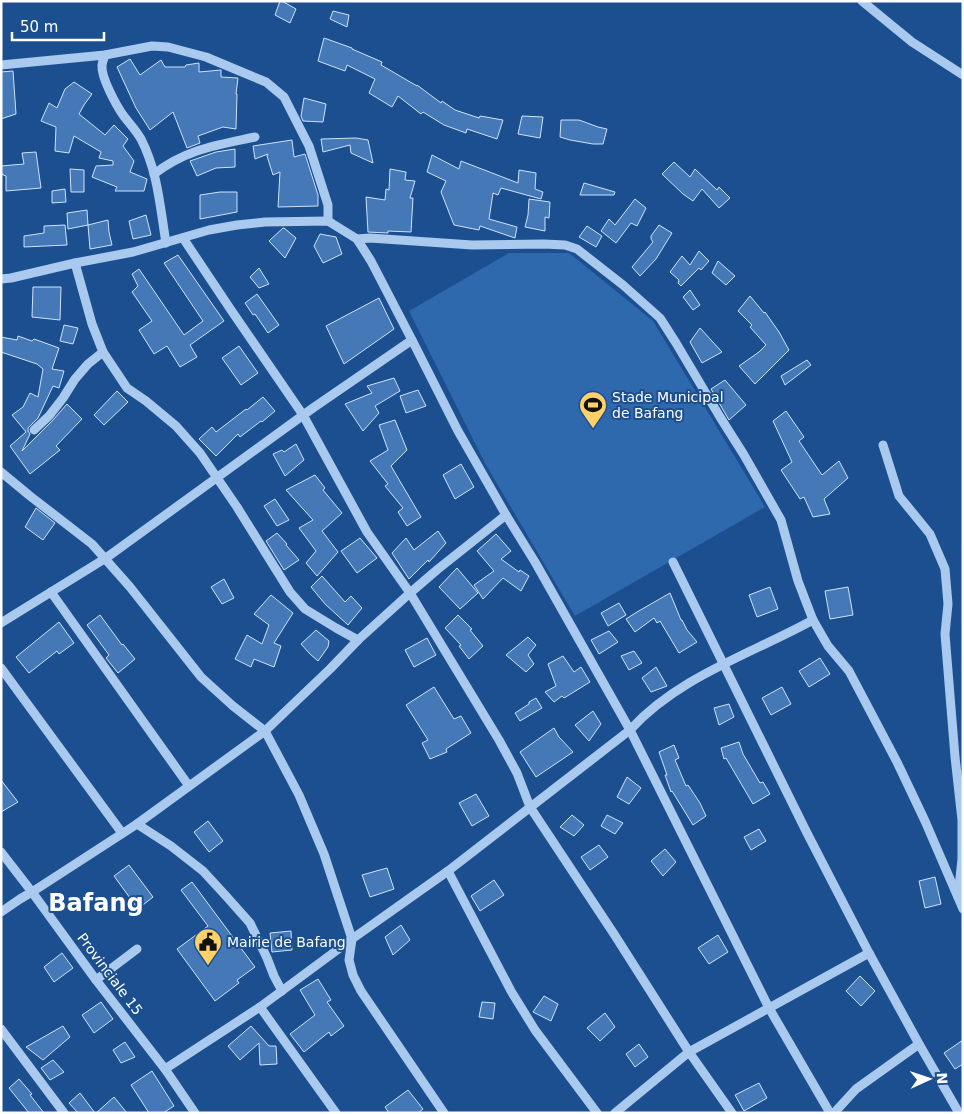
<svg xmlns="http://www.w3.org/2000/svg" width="964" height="1114" font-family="'DejaVu Sans',sans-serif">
<rect width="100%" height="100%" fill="#1b4f8f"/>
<polygon fill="#2e69ad" points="509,253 569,253 653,321 765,507 575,616 486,465 409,311"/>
<g fill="#4478b7" stroke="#cfe3fa">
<polygon points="280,1 282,1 296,9 290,23 275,15"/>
<polygon points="333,11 349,15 347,27 330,19"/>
<polygon points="324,38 352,48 352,49 382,62 381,65 417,86 417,85 441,103 442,101 455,110 479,118 480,116 503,120 497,139 467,129 466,133 444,125 423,112 421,114 398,96 392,107 369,93 375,79 347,65 345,71 318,61"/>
<polygon points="130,59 140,75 161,60 165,67 185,67 186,65 199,63 199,72 221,70 221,77 238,78 236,94 237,94 236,129 223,127 198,136 200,143 187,148 173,112 150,130 136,108 117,67"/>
<polygon points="13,71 16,114 1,119 1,72"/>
<polygon points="74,82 92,94 84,105 79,114 105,135 114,125 128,139 123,146 134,161 130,172 147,179 144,191 115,191 117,187 92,177 96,166 113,165 113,161 99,158 101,152 74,136 69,153 55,151 56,127 41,121 49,103 57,108 65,89"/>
<polygon points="304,98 326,104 323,122 303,121 301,116"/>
<polygon points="522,116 543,117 540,138 518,134"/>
<polygon points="561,120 579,120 598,127 607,129 603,144 593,144 570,140 560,137"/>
<polygon points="356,138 368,140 373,163 351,153 350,145 323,152 321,139"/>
<polygon points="292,140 294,157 305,154 318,195 318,206 278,207 280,172 273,175 267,156 268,154 255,159 253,146"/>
<polygon points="235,149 235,167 216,168 197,176 190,161 216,152"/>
<polygon points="36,152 41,188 6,191 6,176 1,174 1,166 24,164 22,153"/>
<polygon points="432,155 459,169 461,161 518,183 519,170 536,173 535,189 543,192 541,199 501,188 498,195 493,193 489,219 517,227 515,238 480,226 479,230 454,225 441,192 446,181 427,172"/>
<polygon points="674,162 690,177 695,169 717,190 719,187 730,198 719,208 702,189 693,201 683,194 662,174"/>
<polygon points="70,169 84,170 84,192 71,192"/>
<polygon points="390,169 406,172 405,180 415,181 410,198 413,198 411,232 388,231 388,233 368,232 366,197 385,200 386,189 389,190"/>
<polygon points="584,183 615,192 614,195 580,195"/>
<polygon points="65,189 66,202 52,203 52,191"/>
<polygon points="220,192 237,192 237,212 200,219 200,195"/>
<polygon points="529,199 550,202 549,218 545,217 545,231 525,227 528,215"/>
<polygon points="635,199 646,208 637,226 631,223 616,243 601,231 609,219 615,225"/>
<polygon points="87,210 88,225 68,229 67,213"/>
<polygon points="146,215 151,235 133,239 129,221"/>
<polygon points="108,220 109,232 112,245 90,249 88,225"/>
<polygon points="65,225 67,245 24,247 24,236 44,233 44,226"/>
<polygon points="659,225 672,233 656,259 640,276 632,267 653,242 651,239 651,236"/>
<polygon points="587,226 602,236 596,247 579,237"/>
<polygon points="283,228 284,228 296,238 285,258 269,241"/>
<polygon points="320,234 336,237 342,254 323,263 314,246"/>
<polygon points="699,251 709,261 701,270 699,268 681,286 678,283 679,280 670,272 682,256 690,265"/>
<polygon points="178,255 224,321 190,345 197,357 180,367 167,346 154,354 139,330 152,321 132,292 138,286 132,274 139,269 184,335 203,321 164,263"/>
<polygon points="718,261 735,276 726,285 712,273"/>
<polygon points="259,268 269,284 259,288 250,277"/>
<polygon points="33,287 61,287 60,320 32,317"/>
<polygon points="690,290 700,305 693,310 683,297"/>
<polygon points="257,294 279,325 268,333 255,314 253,315 245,303"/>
<polygon points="750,296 764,313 765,312 779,332 789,350 755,384 739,366 759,352 766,345 750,327 752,325 738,311"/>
<polygon points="379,298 394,329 344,364 326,326"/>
<polygon points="64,325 78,328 73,344 60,341"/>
<polygon points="700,328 722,352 702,363 690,342"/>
<polygon points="18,336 32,341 34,339 59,348 52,369 64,371 59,388 53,386 38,418 28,428 28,431 30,434 22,451 53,420 67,404 82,419 56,446 60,450 30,474 10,446 26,432 12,415 23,407 30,393 38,397 43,369 37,364 1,352 1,337 17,340"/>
<polygon points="239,346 258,373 241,385 222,358"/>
<polygon points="807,360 811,365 785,385 781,376"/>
<polygon points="394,378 400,391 375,406 379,413 363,431 345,404 372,393 367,386"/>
<polygon points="725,380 746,405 729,420 711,389"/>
<polygon points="418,390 426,406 406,413 400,396"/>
<polygon points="117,391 128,402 104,425 94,415"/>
<polygon points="263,397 275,411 262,422 261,421 240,437 238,434 216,456 199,439 212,427 216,432 246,409 247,410"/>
<polygon points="786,411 804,437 799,441 822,475 839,461 848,478 824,499 830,514 813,517 804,497 800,499 781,470 792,462 773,421"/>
<polygon points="395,420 407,450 391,466 421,517 407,526 398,512 403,508 385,486 388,484 370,461 388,450 379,425"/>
<polygon points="296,444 304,460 285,476 273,454 282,450 284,452"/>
<polygon points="461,464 474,487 455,499 443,475"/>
<polygon points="315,475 325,488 323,490 342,513 322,531 338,552 317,576 306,563 316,551 299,528 313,520 286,490"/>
<polygon points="275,499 289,520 277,526 264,506"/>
<polygon points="36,508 55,523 43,540 25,527"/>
<polygon points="438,531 446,543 429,562 428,560 409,579 392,553 406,538 414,550"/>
<polygon points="277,533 287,544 286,545 299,560 284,570 266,541"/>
<polygon points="496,534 511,551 501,559 519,572 520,570 529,576 521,591 503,578 483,599 474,585 494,571 477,551"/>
<polygon points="360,538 377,558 357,573 341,551"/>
<polygon points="457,568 478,593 460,609 439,587"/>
<polygon points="322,576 345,602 351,596 362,608 348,625 325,604 311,587"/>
<polygon points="224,579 234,598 222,604 211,587"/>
<polygon points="770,587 778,609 757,617 749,595"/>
<polygon points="848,587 853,615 830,619 825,591"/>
<polygon points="670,593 681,620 682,620 687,630 697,642 679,653 660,621 657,623 654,618 635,632 626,619 637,612"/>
<polygon points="271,595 293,613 274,643 281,646 274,667 254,659 251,667 235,659 247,635 262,644 269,625 254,614"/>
<polygon points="619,603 626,615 608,626 601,613"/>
<polygon points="100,615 122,645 123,644 135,659 118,673 106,658 109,655 87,625"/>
<polygon points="458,615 472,629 470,630 483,646 469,659 459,646 461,645 445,628"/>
<polygon points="59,622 74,643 59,654 57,651 29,673 16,657"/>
<polygon points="316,630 329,641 328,647 318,661 310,654 301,644"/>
<polygon points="609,631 618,642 599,654 591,640"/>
<polygon points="528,637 536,645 528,655 534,664 526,672 506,655"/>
<polygon points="427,638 436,655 414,667 405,650"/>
<polygon points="634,651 642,663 629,670 621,656"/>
<polygon points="563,656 574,672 581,667 590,682 564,698 562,696 554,702 545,692 556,686 548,664"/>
<polygon points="820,658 830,674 809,687 799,671"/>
<polygon points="656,667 667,686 651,692 642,678"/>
<polygon points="434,687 454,719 461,716 471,733 446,749 447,752 430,759 422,743 428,740 406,705"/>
<polygon points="782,687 791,704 771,715 762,698"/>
<polygon points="536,698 542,708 520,721 515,713 529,704 529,702"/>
<polygon points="729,704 734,717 719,725 714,708"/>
<polygon points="593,711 601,724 589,741 575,725"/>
<polygon points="554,728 559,737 573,752 536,777 520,752"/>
<polygon points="739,742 743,754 760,783 763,782 770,794 753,804 726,758 724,759 721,748"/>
<polygon points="674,745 679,758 675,760 686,786 688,785 700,803 706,816 693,825 672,791 671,792 665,775 667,775 659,752"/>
<polygon points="627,777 641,788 629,804 617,797"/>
<polygon points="1,780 18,802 1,812"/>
<polygon points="476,794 489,816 472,826 459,803"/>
<polygon points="572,815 584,825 574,836 560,827"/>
<polygon points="607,815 623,823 615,834 601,826"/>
<polygon points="208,821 223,841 209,852 194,832"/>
<polygon points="759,829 766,841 751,850 744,837"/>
<polygon points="599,845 608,857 590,870 581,857"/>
<polygon points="665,849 676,862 663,876 651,861"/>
<polygon points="129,865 153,897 138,909 114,876"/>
<polygon points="387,868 394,889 370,897 362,875"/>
<polygon points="935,877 941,904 925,908 919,881"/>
<polygon points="494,880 504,895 480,911 471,896"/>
<polygon points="192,882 255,967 237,980 239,983 215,1001 177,949 208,926 181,890"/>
<polygon points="401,925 410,940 393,955 385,937"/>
<polygon points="291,931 292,950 272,952 270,933"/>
<polygon points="718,935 728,952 709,964 698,948"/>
<polygon points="62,953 73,968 54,982 44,967"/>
<polygon points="860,976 875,991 861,1006 846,991"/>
<polygon points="318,979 331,1000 327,1002 344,1026 331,1036 329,1032 304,1052 290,1034 315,1015 300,990"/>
<polygon points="544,996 558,1004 551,1021 533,1012"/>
<polygon points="101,1002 113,1019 94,1033 82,1015"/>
<polygon points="482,1002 495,1003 493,1019 479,1017"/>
<polygon points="605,1013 615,1027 600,1041 587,1028"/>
<polygon points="63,1026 70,1037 43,1060 26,1047"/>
<polygon points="251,1026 269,1046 276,1046 277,1064 260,1065 259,1043 240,1060 228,1046"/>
<polygon points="963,1040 963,1064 955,1069 944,1053"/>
<polygon points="125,1042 135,1057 121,1063 113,1050"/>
<polygon points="639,1044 648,1057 635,1067 626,1054"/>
<polygon points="53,1060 64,1072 50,1080 41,1068"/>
<polygon points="152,1071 174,1106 163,1113 149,1113 131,1085"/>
<polygon points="19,1079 32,1094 30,1095 44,1113 29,1113 9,1088"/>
<polygon points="759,1083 767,1098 744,1111 735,1095"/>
<polygon points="408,1090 423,1109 418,1113 389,1113 385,1107"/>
<polygon points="80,1093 95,1113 78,1113 69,1103"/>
<polygon points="114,1097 127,1113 96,1113"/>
</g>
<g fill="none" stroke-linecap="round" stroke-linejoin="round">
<g stroke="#a9c9ee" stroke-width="9">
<polyline points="862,1 912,42 963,75"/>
<path d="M 105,55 C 104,58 102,62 102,66 C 101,77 116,105 123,115 C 129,123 136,130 141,139 C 158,172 160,207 166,243"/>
<polyline points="1,65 105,55 152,46 168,47 206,57 266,82 284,97 309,146 328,205 328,221"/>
<path d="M 154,174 C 186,149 217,145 255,137"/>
<polyline points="183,238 231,310 303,415 367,532 410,593 499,740 517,773 530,807 614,934 689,1052 732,1113"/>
<polyline points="357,239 370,238 472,245 544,244 565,245 577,249 623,285 660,318 676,343 720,417 744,455 781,520 798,581 813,620 828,646 849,671 897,762 925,821 963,909"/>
<polyline points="75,263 92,324 103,352 127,388 146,401 176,426 200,453 237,507 290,592 305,609 336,628 358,640"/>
<polyline points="1,279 11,278 75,263 133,252 209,230 237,225 265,222 328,221 357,239 371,261 412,340 458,431 506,515 535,562 630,730 769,1008 830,1113"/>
<polyline points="34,430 49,416 63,398 75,379 88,364 103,352"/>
<polyline points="883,445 899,496 930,534 945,569 948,604 945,634 955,757 962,820 962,859 958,897"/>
<polyline points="1,472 30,496 92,544 130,587 201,677 233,706 265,731 299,795 324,854 352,939 349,960 353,975 361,991 444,1113"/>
<polyline points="673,562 807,833 869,953 919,1044 959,1113"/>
<polyline points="51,592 189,786"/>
<polyline points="1,623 106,558 313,408 412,340"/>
<polyline points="1,668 122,833"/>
<polyline points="137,824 171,846 203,871 226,896 250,923 267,958 274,976 282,991"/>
<polyline points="1,852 32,892 96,980 165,1069 195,1113"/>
<polyline points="448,871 511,991 535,1030 597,1113"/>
<polyline points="1,912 20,899 32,892 137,824 265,731 330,669 358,640 410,593 438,569 506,515"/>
<polyline points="96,980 137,949"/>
<polyline points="260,1007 336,1113"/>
<polyline points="1,1029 64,1113"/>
<path d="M 165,1069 L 260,1007 L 352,939 L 448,871 L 630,730 C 678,677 751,654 813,620"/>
<polyline points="615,1113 689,1052 869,953"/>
<polyline points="834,1113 856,1089 919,1044"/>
</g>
</g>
<defs>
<g id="stadium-pin" transform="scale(1.4375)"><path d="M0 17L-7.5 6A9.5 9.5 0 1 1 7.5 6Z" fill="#ffd166" stroke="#1b4f8f"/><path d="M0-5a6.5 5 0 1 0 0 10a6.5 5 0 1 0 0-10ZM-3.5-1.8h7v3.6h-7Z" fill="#111"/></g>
<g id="civic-pin" transform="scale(1.4375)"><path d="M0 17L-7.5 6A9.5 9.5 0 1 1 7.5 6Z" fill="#ffd166" stroke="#1b4f8f"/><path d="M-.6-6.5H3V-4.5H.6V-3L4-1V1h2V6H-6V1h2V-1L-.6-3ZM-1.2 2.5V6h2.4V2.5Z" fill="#111"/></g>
</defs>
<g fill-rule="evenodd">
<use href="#stadium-pin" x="593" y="405"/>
<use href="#civic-pin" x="208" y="942"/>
</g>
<g text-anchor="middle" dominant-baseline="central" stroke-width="4" stroke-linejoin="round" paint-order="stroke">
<g font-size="14" fill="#fff" stroke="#1b4f8f" text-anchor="start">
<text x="612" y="397">Stade Municipal<tspan x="612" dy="16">de Bafang</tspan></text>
<text x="227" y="942">Mairie de Bafang</text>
</g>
<g font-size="14" fill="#fff" stroke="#1b4f8f">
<text transform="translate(110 974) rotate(53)">Provinciale 15</text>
</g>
<g font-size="24" font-weight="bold" fill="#fff" stroke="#1b4f8f">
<text x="96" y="903">Bafang</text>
</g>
</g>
<rect width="964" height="1114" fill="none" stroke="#ffffff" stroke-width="5"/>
<g transform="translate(929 1079) rotate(87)" stroke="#1b4f8f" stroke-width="4" paint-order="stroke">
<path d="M0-4L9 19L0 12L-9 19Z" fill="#ffffff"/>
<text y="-8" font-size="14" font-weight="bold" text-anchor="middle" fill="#ffffff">N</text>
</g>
<path d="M12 32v8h92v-8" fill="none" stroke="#ffffff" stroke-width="2.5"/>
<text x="20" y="32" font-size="15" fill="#ffffff" stroke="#1b4f8f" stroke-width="4" paint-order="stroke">50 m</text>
</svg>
